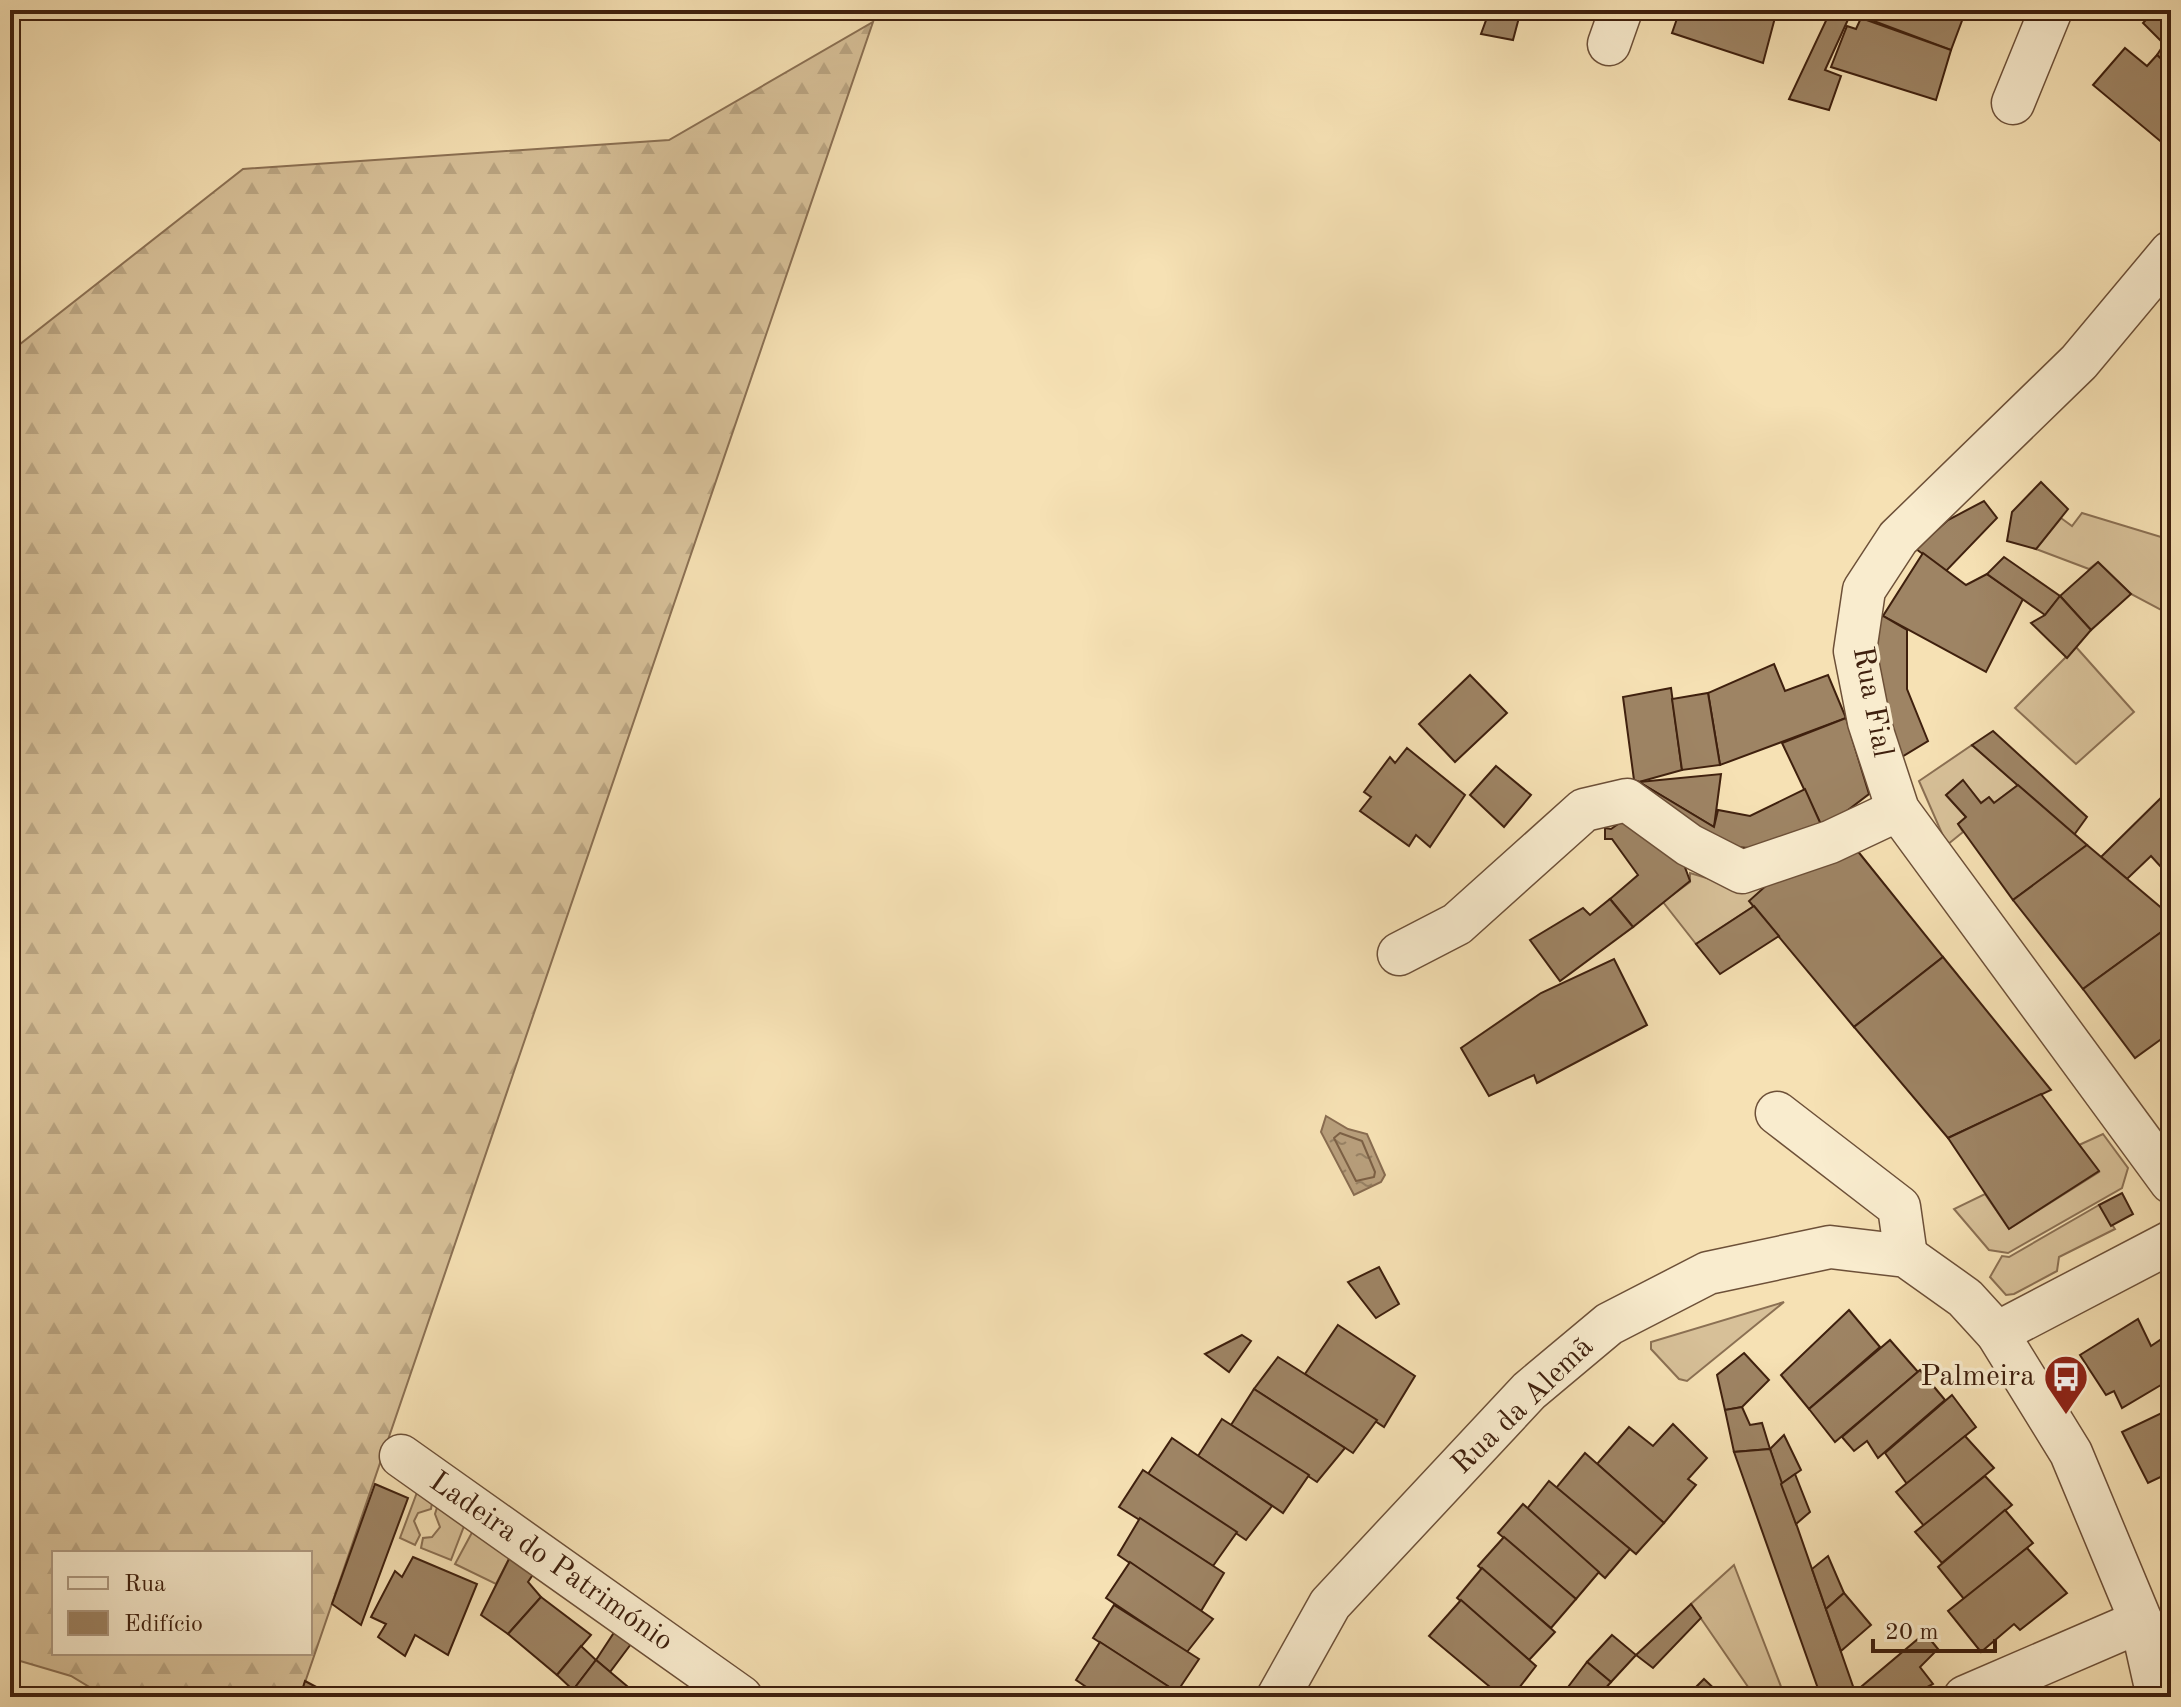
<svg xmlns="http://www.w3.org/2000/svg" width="2181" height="1707" font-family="'Old Standard TT',serif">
<defs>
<pattern id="forest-firs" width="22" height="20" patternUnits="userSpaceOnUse" patternTransform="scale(2)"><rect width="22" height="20" fill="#d7c098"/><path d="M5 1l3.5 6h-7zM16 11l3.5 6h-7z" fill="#baa582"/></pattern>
<pattern id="water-ripples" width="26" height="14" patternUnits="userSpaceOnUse" patternTransform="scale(2)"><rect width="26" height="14" fill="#b89f7c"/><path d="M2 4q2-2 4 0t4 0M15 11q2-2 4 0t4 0" fill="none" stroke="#978164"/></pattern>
</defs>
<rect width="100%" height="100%" fill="#f6e1b4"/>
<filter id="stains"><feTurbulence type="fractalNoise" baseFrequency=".0025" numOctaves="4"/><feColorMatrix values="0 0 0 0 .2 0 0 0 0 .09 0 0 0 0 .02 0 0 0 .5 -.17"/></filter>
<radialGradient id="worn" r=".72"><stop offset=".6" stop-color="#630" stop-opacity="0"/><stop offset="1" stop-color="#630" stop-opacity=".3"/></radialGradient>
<g fill="#d7c098" stroke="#8b7053" stroke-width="2">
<polygon points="2082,513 2171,540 2171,595 2163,611 2131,594 2098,562 2089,569 2036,549 2061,518 2072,526"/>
<polygon points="2076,647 2134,712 2076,764 2015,708"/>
<polygon points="1972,745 2018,785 1994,803 1989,797 1981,803 1962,781 1946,795 1966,817 1958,824 1963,832 1947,845 1919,781"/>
<polygon points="1690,873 1743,889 1769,883 1754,906 1696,944 1663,902 1690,882"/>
<polygon points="2103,1134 2128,1168 2122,1188 2008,1253 1989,1250 1954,1209 1985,1194 2009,1229 2099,1172 2079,1145"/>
<polygon points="2099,1205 2115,1229 2059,1257 2057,1271 2014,1294 2006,1295 1990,1277 2002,1256 2009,1257"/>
<polygon points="1784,1302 1687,1381 1679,1379 1651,1349 1651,1342"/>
<polygon points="419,1487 433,1497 431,1509 418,1513 414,1521 420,1535 415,1545 400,1538"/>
<polygon points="439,1501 466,1521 451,1560 421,1548 423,1538 432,1537 440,1527 435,1514"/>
<polygon points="475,1527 512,1553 496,1584 455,1564"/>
<polygon points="1734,1565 1785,1697 1755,1697 1691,1604"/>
</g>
<path fill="url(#forest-firs)" stroke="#8b7053" stroke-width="2" fill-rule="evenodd" d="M 873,22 L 300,1697 L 106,1697 L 71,1676 L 10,1658 L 10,352 L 243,169 L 669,140 ZM 54,1553 L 310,1553 L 310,1653 L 54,1653 Z"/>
<polygon fill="url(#water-ripples)" stroke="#886c50" stroke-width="2" points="1326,1116 1348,1129 1367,1134 1385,1175 1381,1182 1354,1195 1321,1132"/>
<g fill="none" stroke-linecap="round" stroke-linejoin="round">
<polygon stroke="#7c6045" stroke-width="2" points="1340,1133 1362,1141 1375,1172 1374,1177 1356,1181 1334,1138"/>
</g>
<g fill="#9e8464" stroke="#3f200e" stroke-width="2">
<polygon points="1484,10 1521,10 1513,40 1481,34 1489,12"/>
<polygon points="1522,10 1553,10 1551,18"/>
<polygon points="1680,10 1777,10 1763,63 1672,33"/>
<polygon points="1812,10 1831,10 1827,18"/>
<polygon points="1831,10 1851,13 1825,70 1841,76 1829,110 1789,99"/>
<polygon points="1875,10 1966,10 1951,50 1871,20"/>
<polygon points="2155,10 2171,10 2171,68 2157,55 2164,44 2143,23"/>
<polygon points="1861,18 1951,50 1936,100 1831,67 1847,26 1856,29"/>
<polygon points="2125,48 2147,66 2157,55 2171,68 2171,139 2165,145 2093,85"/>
<polygon points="2041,482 2068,509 2036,549 2007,541 2012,512"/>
<polygon points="1984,501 1997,518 1946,571 1916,549 1948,520"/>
<polygon points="1923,553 1966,585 1987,574 2023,599 1986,672 1883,616"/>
<polygon points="2004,557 2060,596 2045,615 1987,574"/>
<polygon points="2098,562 2131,594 2091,630 2060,596"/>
<polygon points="2060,596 2091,630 2067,658 2031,623 2045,615"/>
<polygon points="1883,616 1907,630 1907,689 1928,741 1900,758 1873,695 1875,621"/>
<polygon points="1774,664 1785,691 1828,675 1846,718 1720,765 1708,693"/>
<polygon points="1470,675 1507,713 1455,762 1419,724"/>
<polygon points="1671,688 1682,770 1639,782 1634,780 1623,697"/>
<polygon points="1708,693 1720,765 1682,770 1672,699"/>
<polygon points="1846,718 1869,794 1823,829 1782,743"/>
<polygon points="1993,731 2087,817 2074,835 1972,745"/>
<polygon points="1407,748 1465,795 1430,847 1416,835 1409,846 1360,811 1371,797 1364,792 1390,757 1395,763"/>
<polygon points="1496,766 1531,795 1504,827 1470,795"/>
<polygon points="1721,774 1714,827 1639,782"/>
<polygon points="1963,780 1981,803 1989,797 1994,803 2018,785 2087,845 2013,900 1958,824 1966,817 1946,795"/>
<polygon points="1639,782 1714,827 1718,810 1750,816 1805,789 1823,829 1764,849 1704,845 1644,804"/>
<polygon points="2171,788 2171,878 2151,856 2127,879 2101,857"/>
<polygon points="1631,815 1679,851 1690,881 1633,927 1610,899 1638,875 1612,839 1605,839 1605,828 1611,829"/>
<polygon points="2087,845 2171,916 2171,925 2083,989 2013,900"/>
<polygon points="1856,849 1943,957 1854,1027 1749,901 1769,883"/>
<polygon points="1610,899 1633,927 1560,981 1530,940 1583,908 1590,915"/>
<polygon points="1754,906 1779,936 1720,974 1696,944"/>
<polygon points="2171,925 2171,1032 2135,1058 2083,989"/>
<polygon points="1943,957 2051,1090 1948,1138 1854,1027"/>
<polygon points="1614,959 1647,1025 1537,1083 1534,1075 1489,1096 1461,1048 1541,993"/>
<polygon points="2041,1094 2099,1171 2009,1229 1948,1138"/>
<polygon points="2122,1193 2133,1214 2111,1226 2099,1205"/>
<polygon points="1379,1267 1399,1304 1376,1318 1348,1282"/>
<polygon points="1849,1310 1880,1347 1809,1409 1781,1375"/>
<polygon points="2138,1319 2151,1346 2163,1338 2171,1353 2171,1379 2122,1408 2114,1391 2106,1395 2080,1355"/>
<polygon points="1338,1325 1415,1376 1384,1427 1305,1374"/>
<polygon points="1242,1335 1251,1341 1229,1372 1205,1354"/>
<polygon points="1890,1340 1918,1372 1835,1442 1809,1409"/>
<polygon points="1744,1353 1769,1380 1742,1407 1725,1410 1717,1375"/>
<polygon points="1278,1357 1377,1420 1353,1453 1254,1389"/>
<polygon points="1920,1370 1945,1400 1878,1458 1867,1441 1854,1451 1842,1437"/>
<polygon points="1254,1389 1345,1448 1317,1482 1231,1425"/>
<polygon points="1952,1395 1976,1427 1907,1484 1885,1453"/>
<polygon points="1742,1407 1750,1425 1762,1423 1770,1449 1734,1452 1725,1410"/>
<polygon points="2170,1409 2171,1472 2148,1483 2122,1432"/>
<polygon points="1222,1419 1309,1475 1283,1513 1198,1456"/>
<polygon points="1673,1424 1707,1458 1688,1479 1696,1485 1664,1523 1597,1464 1629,1427 1653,1446"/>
<polygon points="1784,1435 1801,1470 1781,1484 1770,1449"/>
<polygon points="1965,1436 1994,1468 1924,1526 1896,1492"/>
<polygon points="1172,1438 1272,1506 1246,1540 1148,1474"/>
<polygon points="1770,1449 1855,1692 1849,1697 1821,1697 1734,1452"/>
<polygon points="1585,1453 1664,1523 1636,1554 1556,1488"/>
<polygon points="1143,1470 1237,1532 1213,1566 1119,1507"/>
<polygon points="1795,1474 1810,1512 1796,1524 1781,1484"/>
<polygon points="1985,1476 2012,1505 1942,1563 1915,1532"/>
<polygon points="1549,1481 1630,1549 1605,1578 1527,1509"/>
<polygon points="375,1484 408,1498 361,1625 332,1604"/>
<polygon points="1523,1504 1599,1572 1576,1599 1498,1533"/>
<polygon points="2005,1510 2033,1543 1964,1599 1938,1567"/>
<polygon points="1140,1518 1224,1573 1201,1611 1118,1555"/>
<polygon points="1504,1537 1576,1599 1551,1628 1478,1566"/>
<polygon points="2027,1548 2067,1593 2020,1630 2014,1624 1981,1652 1948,1611"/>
<polygon points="512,1553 536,1570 528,1582 541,1597 508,1634 481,1615"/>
<polygon points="1828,1556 1844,1593 1826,1609 1812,1569"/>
<polygon points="413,1557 477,1584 448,1655 415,1635 405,1656 378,1637 386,1624 371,1617 395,1571 402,1577"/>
<polygon points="1130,1562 1213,1619 1187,1652 1106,1598"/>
<polygon points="1482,1568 1555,1632 1529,1660 1457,1598"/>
<polygon points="1844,1593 1871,1625 1841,1651 1826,1609"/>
<polygon points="541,1597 591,1635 557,1675 508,1634"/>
<polygon points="1461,1600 1536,1666 1512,1697 1502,1697 1429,1636"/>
<polygon points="1691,1604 1701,1618 1653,1668 1636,1655"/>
<polygon points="1114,1605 1199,1659 1177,1692 1093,1638"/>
<polygon points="617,1628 634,1640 610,1672 596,1660"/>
<polygon points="1925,1633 1938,1649 1920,1667 1933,1684 1909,1697 1859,1697 1855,1692"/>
<polygon points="1612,1635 1636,1655 1611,1682 1587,1662"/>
<polygon points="1100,1642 1177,1692 1183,1697 1101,1697 1076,1680"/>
<polygon points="581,1646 596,1660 573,1690 557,1675"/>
<polygon points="596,1660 640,1697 581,1697 573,1690"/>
<polygon points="1587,1662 1611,1682 1598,1697 1572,1697 1565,1691"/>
<polygon points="1704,1679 1723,1697 1686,1697"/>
<polygon points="305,1681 322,1690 319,1697 300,1697"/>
<polygon points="2041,1687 2043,1697 2019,1697 2019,1695"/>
</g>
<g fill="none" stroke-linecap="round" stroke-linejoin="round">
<g stroke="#6d5038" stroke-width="45">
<g id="street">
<polyline points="1609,44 1621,10"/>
<polyline points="2013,103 2051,10"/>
<polyline points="2171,252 2079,362 1898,538 1864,590 1855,651 1869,722 1898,810 2171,1182"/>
<polyline points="1399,954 1457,924 1584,810 1627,800 1689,845 1742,872 1830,842 1898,810"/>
<polyline points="1777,1113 1899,1207 1906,1256"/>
<polyline points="1997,1333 2171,1242"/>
<polyline points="401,1456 741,1697"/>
<polyline points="1278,1697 1330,1604 1529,1391 1609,1324 1708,1273 1830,1247 1906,1256 1965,1298 1997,1333 2071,1453 2141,1621 2158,1697"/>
<polyline points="1965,1697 2141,1621"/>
</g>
</g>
<use href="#street" stroke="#f9ecce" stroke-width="42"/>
</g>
<defs>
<g id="bus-pin" transform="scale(2.3)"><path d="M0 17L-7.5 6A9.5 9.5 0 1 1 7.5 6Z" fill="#8f2418" stroke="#f9ecce"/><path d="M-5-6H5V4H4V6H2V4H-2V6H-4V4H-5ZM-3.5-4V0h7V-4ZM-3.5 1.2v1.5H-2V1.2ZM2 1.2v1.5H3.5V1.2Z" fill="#fff"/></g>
</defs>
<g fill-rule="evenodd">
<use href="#bus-pin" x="2066" y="1377"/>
</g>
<g text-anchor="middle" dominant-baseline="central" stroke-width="7" stroke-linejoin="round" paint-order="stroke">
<g font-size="30" fill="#3f200e" stroke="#f9ecce">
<text transform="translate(1872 702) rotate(79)">Rua Fial</text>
<text transform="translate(1523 1406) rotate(-44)">Rua da Alemã</text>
<text transform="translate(551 1562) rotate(35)">Ladeira do Património</text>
</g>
<g font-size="30" fill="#3f200e" stroke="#f9ecce" text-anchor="end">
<text x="2035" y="1377">Palmeira</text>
</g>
</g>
<rect width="2181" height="1707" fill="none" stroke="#f6e1b4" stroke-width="40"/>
<rect x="12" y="12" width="2157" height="1683" fill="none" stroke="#3f200e" stroke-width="4"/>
<rect x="20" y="20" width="2141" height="1667" fill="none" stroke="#3f200e" stroke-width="2"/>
<rect x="52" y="1551" width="260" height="104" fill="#f9ecce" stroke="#af9a81" stroke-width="2"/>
<rect x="68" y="1577" width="40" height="12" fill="#f9ecce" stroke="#af9a81" stroke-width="2"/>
<text x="124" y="1591" font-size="24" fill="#3f200e">Rua</text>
<rect x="68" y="1611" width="40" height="24" fill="#9e8464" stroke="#af9a81" stroke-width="2"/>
<text x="124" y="1631" font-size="24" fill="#3f200e">Edifício</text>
<path d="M1873 1639v12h122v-12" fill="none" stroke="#3f200e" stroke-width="4"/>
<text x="1885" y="1639" font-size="24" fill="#3f200e" stroke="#f9ecce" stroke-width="6" paint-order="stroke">20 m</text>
<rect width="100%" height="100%" filter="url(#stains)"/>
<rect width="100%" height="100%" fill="url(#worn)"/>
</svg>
